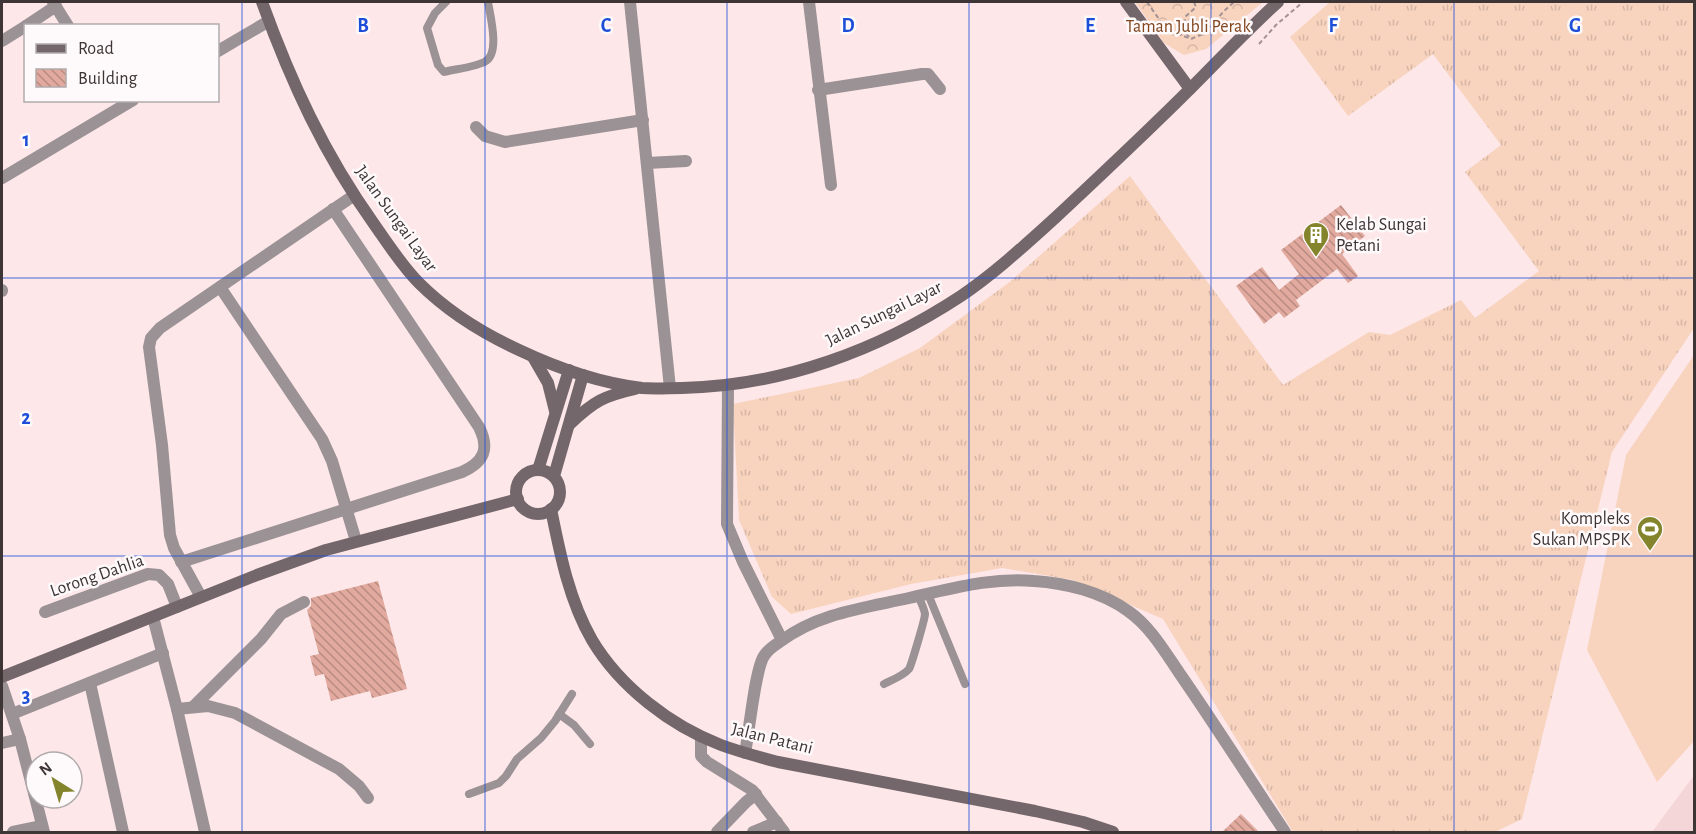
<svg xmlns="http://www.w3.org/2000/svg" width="1696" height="834" font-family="'Alegreya Sans',sans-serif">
<defs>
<pattern id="grass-tufts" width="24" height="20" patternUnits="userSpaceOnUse" patternTransform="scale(1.5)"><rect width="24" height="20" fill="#f8d3be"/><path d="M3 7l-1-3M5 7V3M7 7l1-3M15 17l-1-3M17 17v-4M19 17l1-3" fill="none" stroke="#d6b6a4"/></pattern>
<pattern id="park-crowns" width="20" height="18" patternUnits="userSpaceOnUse" patternTransform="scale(1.5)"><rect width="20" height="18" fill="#f8d3be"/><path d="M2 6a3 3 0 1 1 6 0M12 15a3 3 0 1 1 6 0" fill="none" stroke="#d6b6a4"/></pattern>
<pattern id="building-back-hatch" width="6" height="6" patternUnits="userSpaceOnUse" patternTransform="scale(1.5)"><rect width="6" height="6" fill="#e2aa9e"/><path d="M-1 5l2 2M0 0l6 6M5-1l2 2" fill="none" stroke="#b98b82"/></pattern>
</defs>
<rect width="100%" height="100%" fill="#fee7e9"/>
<polygon fill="#f4d6d8" points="1694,775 1694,832 1652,832 1692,778"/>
<polygon fill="url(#grass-tufts)" points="1330,2 1694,2 1694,328 1612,452 1522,819 1495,832 1293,832 1163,619 1073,580 1002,568 911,584 791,614 772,597 739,520 733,404 859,378 920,348 1011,281 1130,176 1283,385 1369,332 1390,335 1461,300 1475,318 1539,271 1465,172 1501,145 1433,54 1348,116 1290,37"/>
<polygon fill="url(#park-crowns)" points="1135,2 1263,2 1206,49 1184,55 1164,43"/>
<polygon fill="#f8d3be" points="1694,355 1694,741 1657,782 1587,650 1626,455"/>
<g fill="url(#building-back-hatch)">
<polygon points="1341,205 1365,236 1342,254 1358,276 1348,283 1337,269 1296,300 1300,306 1284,318 1279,312 1264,324 1236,286 1262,267 1279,290 1299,274 1281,250"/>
<polygon points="378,581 407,689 372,698 370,691 331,701 324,674 315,676 310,656 319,654 307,610 311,606 311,598"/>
<polygon points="1241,814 1259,832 1222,832"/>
</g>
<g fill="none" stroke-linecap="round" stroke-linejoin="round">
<g stroke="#a39294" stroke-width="2" stroke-dasharray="4.5 3" stroke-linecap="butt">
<polyline points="1147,2 1166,29 1191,39"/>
<polyline points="1194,2 1196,7 1185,17 1184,31 1191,39 1205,33 1224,11 1234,2"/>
<polyline points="1259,44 1276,25 1303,2"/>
</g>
<g stroke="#9b9296" stroke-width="8">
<path d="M 446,2 L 435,13 L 427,28 L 438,65 L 444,72 C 455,69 477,67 486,61 C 500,52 490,15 488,2"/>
<polyline points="928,594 965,684"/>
<path d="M 884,684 C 892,680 903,676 909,669 C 911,666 925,619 925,614 C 924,608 921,602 918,596"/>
<polyline points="559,714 574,725 590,744"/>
<polyline points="469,794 499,783 506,776 517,759 541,738 555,721 572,694"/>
</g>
<g stroke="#9b9296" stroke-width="12">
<polyline points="53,2 68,26"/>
<polyline points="630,2 670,388"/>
<polyline points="809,2 831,185"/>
<polyline points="26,26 56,6"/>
<polyline points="2,41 26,26"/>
<polyline points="218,51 269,21"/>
<polyline points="818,90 922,74 928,74 940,89"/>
<polyline points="476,127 485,136 505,142 643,120"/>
<polyline points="647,163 686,161"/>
<polyline points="2,178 133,100"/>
<polyline points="220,287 322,439 332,461 356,541"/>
<polyline points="2,290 2,291"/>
<polyline points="728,385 727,524 743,562 782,640"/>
<path d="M 181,562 L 462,472 C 484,462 490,449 479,427 L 333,209"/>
<polyline points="201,597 174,548 170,535 162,445 149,347 151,338 160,328 353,196"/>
<polyline points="45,612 148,574 159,575 168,584 177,607"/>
<polyline points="153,617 177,709 205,832"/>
<polyline points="90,683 123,832"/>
<polyline points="2,686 20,739 44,832"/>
<polyline points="193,707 261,639 281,614 304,602"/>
<polyline points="177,709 208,706 235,713 339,769 359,786 368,798"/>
<polyline points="12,714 163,653"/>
<polyline points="701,737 701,756 707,762 752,790 784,832"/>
<polyline points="2,743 20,739"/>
<path d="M 745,753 C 749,734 755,669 764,656 C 768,649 775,645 781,641 C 819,613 864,608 909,598 C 951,589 991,577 1034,581 C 1066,583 1102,592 1128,611 C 1150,626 1165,652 1180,674 C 1216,726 1250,780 1285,832"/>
<polyline points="13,832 42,826"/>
<polyline points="717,832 746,802 756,794"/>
<polyline points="753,832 777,822"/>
</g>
<g stroke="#74676c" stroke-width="12">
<path d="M 262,2 C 291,82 324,154 374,224 C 388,244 402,266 419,283 C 448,312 482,333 519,350 C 557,368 600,383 642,388 C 655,389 669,388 682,388 C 782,386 879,350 961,296 C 995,273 1025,245 1055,218 C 1101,175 1147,132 1192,87 C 1221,58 1248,29 1278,2"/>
<polyline points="1126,2 1190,89"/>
<polyline points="533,357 548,383 555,411"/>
<path d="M 570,424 C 594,401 604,396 635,389"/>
<polyline points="538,470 569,370"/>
<circle cx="538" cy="492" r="22"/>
<polyline points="554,476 583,375"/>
<path d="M 551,509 C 560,554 569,600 592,640 C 620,687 671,726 721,745 C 740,752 759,757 778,762 L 1035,811 L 1083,822 L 1113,832"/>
<polyline points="2,677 257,575 326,550 518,499"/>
</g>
</g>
<path fill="none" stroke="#1d4ed8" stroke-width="1.5" stroke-opacity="0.55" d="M 242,2 L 242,832M 485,2 L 485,832M 727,2 L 727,832M 969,2 L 969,832M 1211,2 L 1211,832M 1454,2 L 1454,832M 2,278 L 1694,278M 2,556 L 1694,556"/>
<defs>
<g id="building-pin" transform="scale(1.35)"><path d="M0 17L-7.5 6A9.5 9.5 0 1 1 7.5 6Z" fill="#84842d" stroke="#fef9fa"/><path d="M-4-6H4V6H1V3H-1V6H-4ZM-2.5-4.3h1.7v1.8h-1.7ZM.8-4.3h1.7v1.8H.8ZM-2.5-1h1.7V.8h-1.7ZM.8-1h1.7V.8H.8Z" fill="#fff"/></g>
<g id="stadium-pin" transform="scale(1.35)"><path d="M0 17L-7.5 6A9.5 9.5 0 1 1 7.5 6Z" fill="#84842d" stroke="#fef9fa"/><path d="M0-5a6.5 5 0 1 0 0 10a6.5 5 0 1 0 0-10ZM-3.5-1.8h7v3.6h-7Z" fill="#fff"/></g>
</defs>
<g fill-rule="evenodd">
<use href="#building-pin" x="1316" y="235"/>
<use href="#stadium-pin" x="1650" y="529"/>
</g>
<g text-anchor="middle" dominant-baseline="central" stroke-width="5" stroke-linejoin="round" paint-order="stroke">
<g font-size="18" fill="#82461e" stroke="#fef9fa">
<text x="1188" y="27">Taman Jubli Perak</text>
</g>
<g font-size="18" fill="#3e3536" stroke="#fef9fa">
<text transform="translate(396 219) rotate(54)">Jalan Sungai Layar</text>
<text transform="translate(884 314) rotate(-26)">Jalan Sungai Layar</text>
<text transform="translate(97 576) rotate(-19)">Lorong Dahlia</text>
<text transform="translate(772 739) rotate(14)">Jalan Patani</text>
</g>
<g font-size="18" fill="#3e3536" stroke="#fef9fa" text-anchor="start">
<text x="1336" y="225">Kelab Sungai<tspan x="1336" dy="21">Petani</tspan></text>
<text x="1630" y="519" text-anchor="end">Kompleks<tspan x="1630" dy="21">Sukan MPSPK</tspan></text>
</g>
</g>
<g font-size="20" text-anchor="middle" font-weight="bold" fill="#1d4ed8" stroke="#fef9fa" stroke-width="5" stroke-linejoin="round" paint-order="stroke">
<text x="363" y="32">B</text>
<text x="606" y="32">C</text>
<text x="848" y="32">D</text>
<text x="1090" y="32">E</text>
<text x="1333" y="32">F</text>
<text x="1575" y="32">G</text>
<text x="26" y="146">1</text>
<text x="26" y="424">2</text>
<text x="26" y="702">3</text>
</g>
<rect width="1696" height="834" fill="none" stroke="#3e3536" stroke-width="6"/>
<rect x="24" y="24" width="195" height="78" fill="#fef9fa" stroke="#b1abac" stroke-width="1.5"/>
<rect x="36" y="44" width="30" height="9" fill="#74676c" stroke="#b1abac" stroke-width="1.5"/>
<text x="78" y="54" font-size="18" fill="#3e3536">Road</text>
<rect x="36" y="69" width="30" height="18" fill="url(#building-back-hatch)" stroke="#b1abac" stroke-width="1.5"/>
<text x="78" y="84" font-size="18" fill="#3e3536">Building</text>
<g transform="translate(54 780) rotate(323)"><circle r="28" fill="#fef9fa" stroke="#b1abac" stroke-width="1.5"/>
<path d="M0-4.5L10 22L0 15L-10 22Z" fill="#84842d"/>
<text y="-9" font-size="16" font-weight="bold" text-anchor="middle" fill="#3e3536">N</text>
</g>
</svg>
